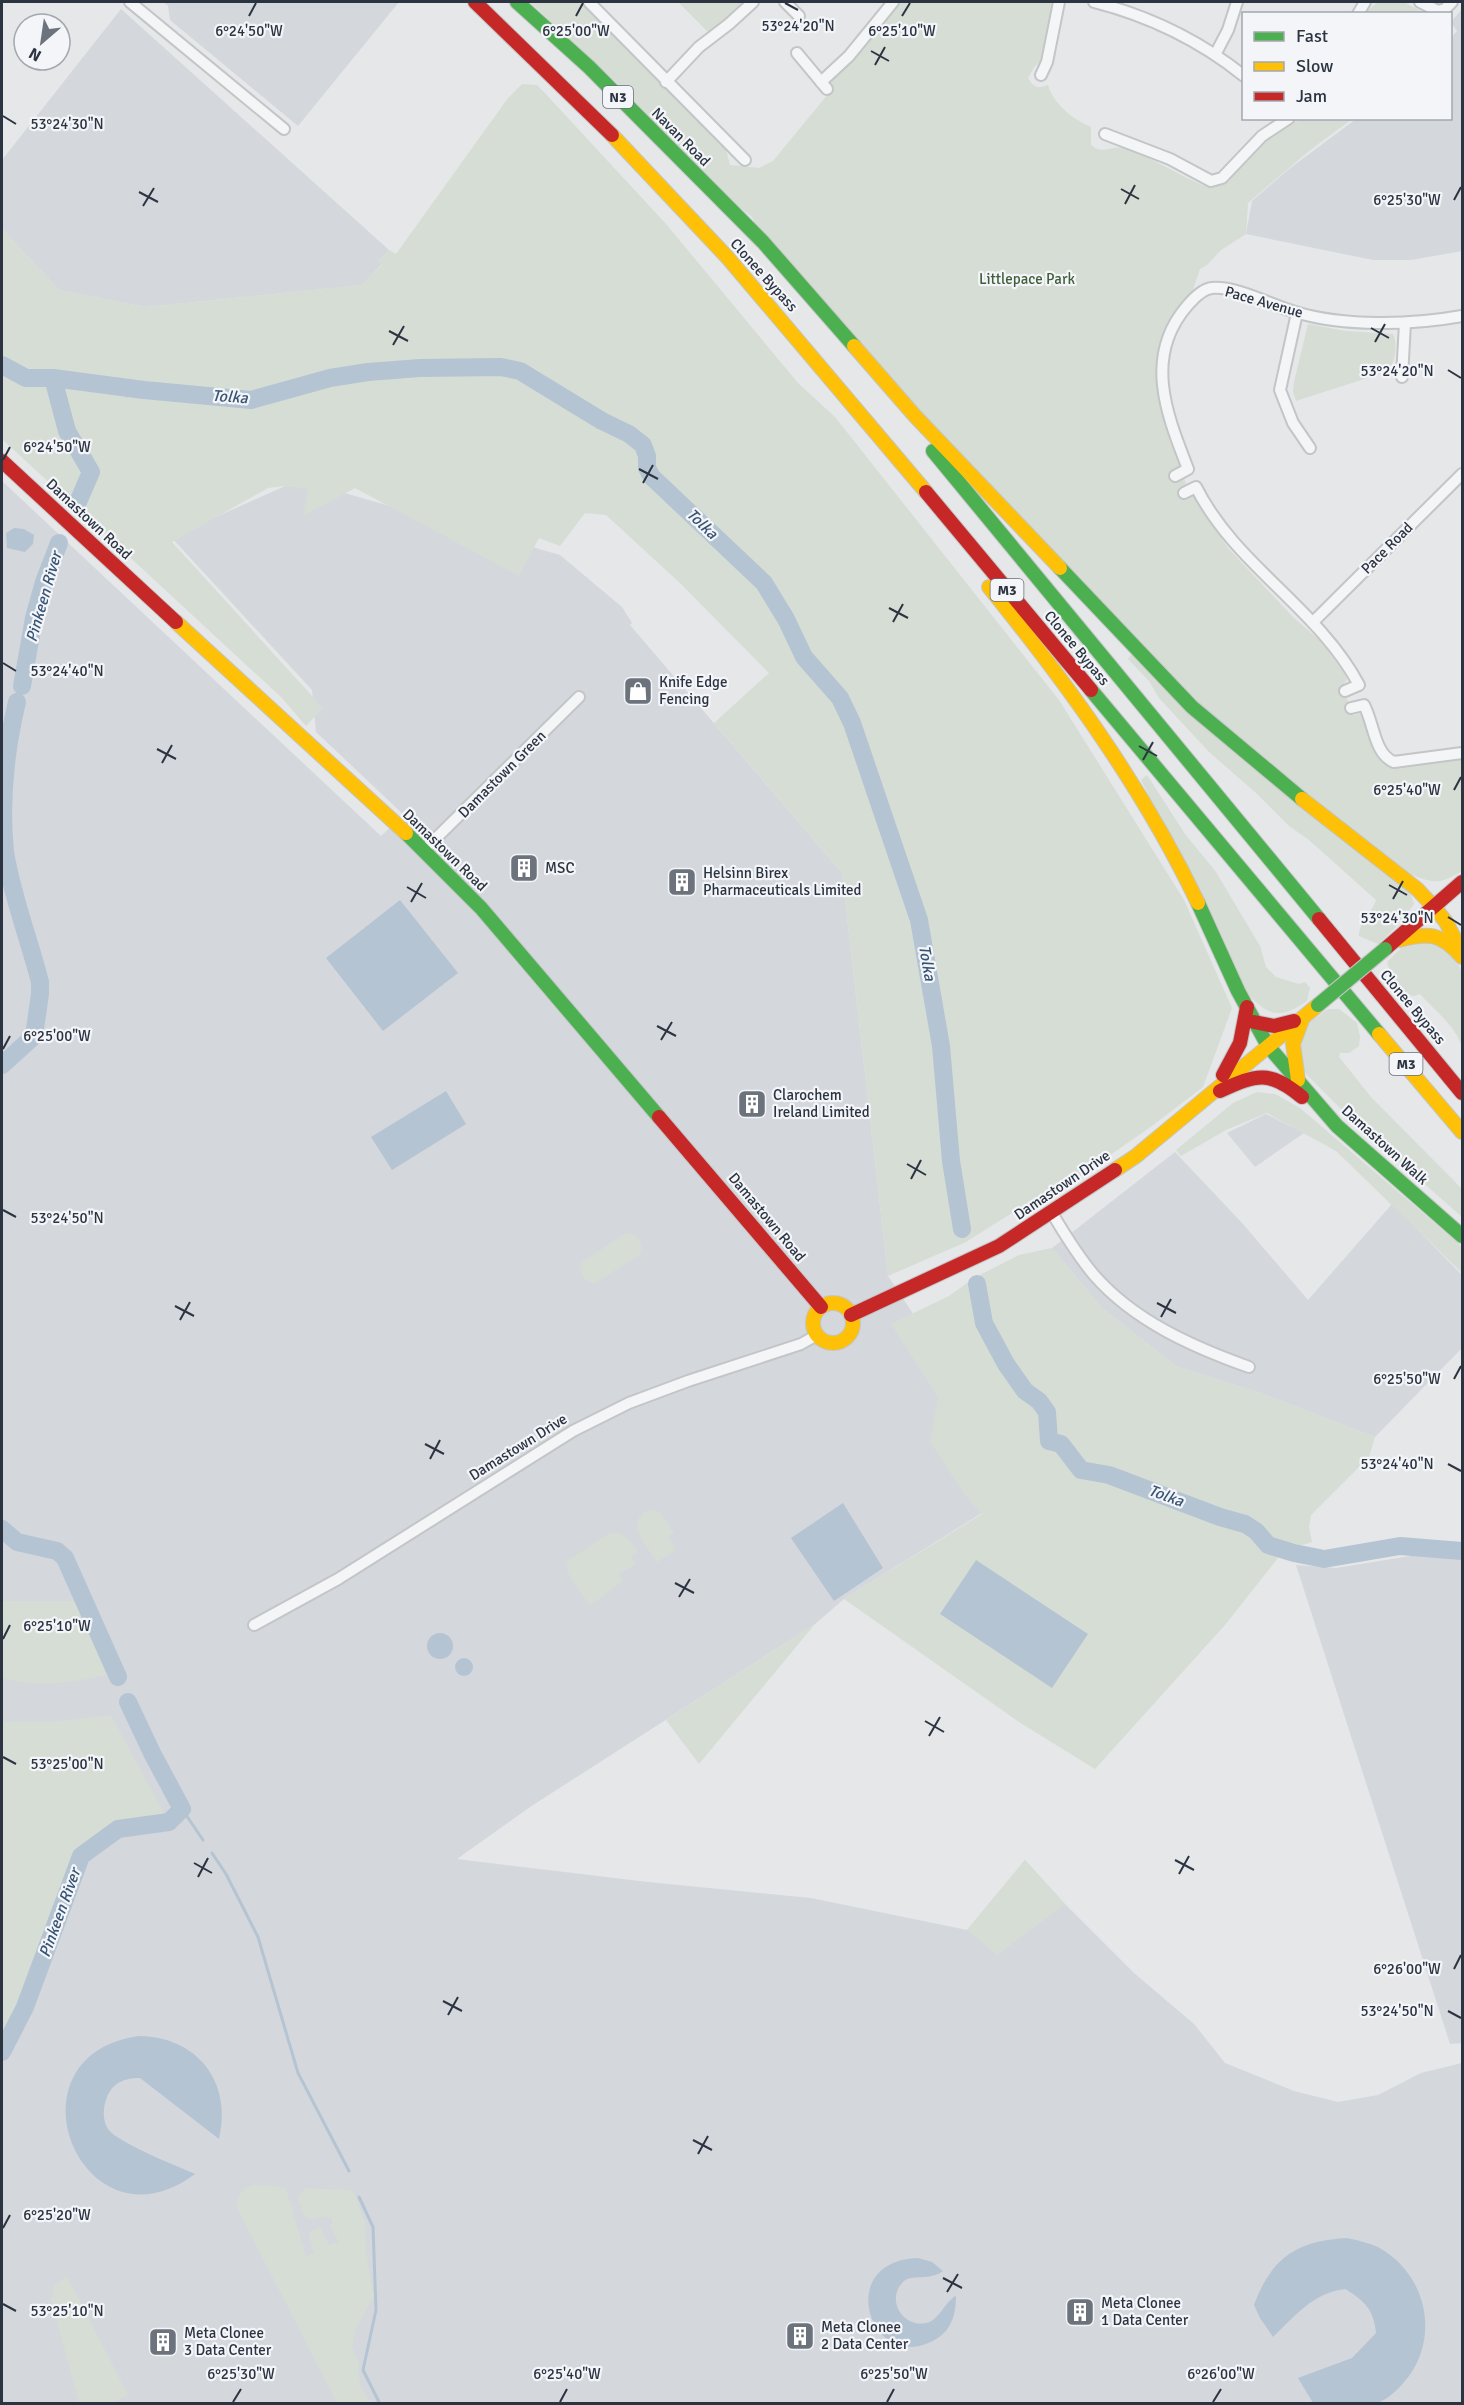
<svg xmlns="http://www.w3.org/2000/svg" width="1464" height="2405" font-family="Signika,sans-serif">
<rect width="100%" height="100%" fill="#e5e7e9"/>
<g fill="#d4d7dc">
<polygon points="163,2 399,2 298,126 170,20 168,6"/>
<polygon points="121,9 389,250 379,261 382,264 362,285 145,307 59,290 2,229 2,160"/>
<polygon points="1462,9 1462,251 1411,260 1373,260 1246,234 1252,201 1289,169 1356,119 1450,118 1451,38 1457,31 1451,22"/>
<polygon points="2,481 381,836 404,815 316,732 312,690 171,537 292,483 320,486 560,555 622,607 632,623 630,625 842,873 888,1276 1010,1460 982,1513 844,1599 815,1624 530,1807 457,1859 648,1882 811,1898 967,1930 1025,1860 1065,1904 1134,1973 1194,2024 1225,2063 1294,2091 1338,2102 1378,2095 1421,2073 1462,2063 1462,2403 2,2403"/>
<polygon points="1266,1114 1304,1133 1255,1167 1227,1133"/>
<polygon points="1175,1152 1243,1224 1308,1300 1392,1204 1462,1275 1462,1348 1375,1437 1260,1393 1176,1366 1102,1308 1052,1248"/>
<polygon points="1423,1554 1462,1557 1462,2043 1450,2044 1296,1565 1336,1568"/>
</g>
<g fill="#d6ddd5">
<path d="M 530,2 L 583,2 L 687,111 L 726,150 L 730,165 L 759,168 L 773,161 L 833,88 L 831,83 L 832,78 L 863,50 L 901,2 L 1054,2 L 1042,60 L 1034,67 L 1028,78 C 1034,88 1038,89 1048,85 C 1053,104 1074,120 1091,127 L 1091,145 C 1103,156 1112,144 1125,149 C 1155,158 1180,177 1210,188 C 1238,185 1266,125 1306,119 C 1320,116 1337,119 1352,119 L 1309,151 L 1248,203 L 1246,234 L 1221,250 L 1207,265 L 1200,269 L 1192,292 L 1180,307 L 1160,358 L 1157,382 L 1161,405 L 1186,484 L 1228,548 L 1294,618 L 1322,642 L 1346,676 L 1347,680 L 1342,686 L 1353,715 L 1361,714 L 1365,717 C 1371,736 1373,758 1393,766 L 1462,759 L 1462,871 C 1436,887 1432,882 1404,872 L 1193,699 L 942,437 L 761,236 L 752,217 L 723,195 L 618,84 Z"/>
<polygon points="678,2 744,2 727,19 708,32"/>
<polygon points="1378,2 1404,2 1424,13 1365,13"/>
<polygon points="522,84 537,85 543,91 666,224 798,383 835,417 1059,700 1184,900 1232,1008 1203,1087 1152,1126 1028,1212 1012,1213 966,1242 888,1276 842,873 714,723 769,673 681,584 606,515 585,513 560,546 539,538 519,576 355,488 303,516 308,489 284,486 268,488 172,542 323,708 306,726 281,697 2,439 2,371 9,378 50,383 67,388 210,404 257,405 315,386 419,374 504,372 523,376 590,423 625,435 634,442 639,450 639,465 656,490 694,524 716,550 757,588 776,616 798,659 832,694 850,725 881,831 894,854 914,934 930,932 854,716 845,699 809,660 775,589 661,482 652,468 649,453 641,439 619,425 589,411 526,368 504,364 445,362 306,379 250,397 21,373 2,363 2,229 59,290 145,307 361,285 382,265 379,261 389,250 396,254 508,98"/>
<path d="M 1308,324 L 1346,331 L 1393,334 C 1398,345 1395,361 1389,371 L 1296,401 L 1293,392 L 1294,382 Z"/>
<path d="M 1133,652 L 1410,892 L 1414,904 C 1403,919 1392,932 1378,944 L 1359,936 C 1359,922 1372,913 1376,900 L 1309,840 L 1289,826 L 1256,793 L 1209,752 L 1159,698 L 1149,681 L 1128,659 Z"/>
<path d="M 1147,775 L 1185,834 L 1216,872 L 1260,946 L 1266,967 L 1276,977 L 1299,984 L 1305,982 L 1310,988 L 1307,1001 C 1280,1020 1268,1016 1247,993 L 1141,780 Z"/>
<path d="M 1435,941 L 1453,955 L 1462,972 L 1462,1046 C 1453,1023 1436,1012 1420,994 C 1403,1003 1391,976 1387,962 L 1401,948 Z"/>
<polygon points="1328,1009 1339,1009 1357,1023 1360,1037 1359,1046 1349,1053 1340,1053 1339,1057 1371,1097 1462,1189 1462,1217 1348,1116 1307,1075 1298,1060 1301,1037 1308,1023"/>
<polygon points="1257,1092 1275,1094 1300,1108 1458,1243 1462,1248 1462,1273 1336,1151 1267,1113 1226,1130 1181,1156 1176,1150 1233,1103"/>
<path d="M 626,1233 C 638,1235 644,1242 641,1254 L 594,1284 L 584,1279 L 579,1267 L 582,1262 Z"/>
<path d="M 1052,1248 L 1102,1308 L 1176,1366 L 1260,1393 L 1375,1437 L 1369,1457 L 1311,1515 L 1309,1527 L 1312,1542 C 1294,1550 1279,1542 1263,1533 L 1256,1538 L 1278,1558 L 1225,1625 L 1095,1769 L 1019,1722 L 844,1599 L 982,1514 L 964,1494 L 930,1442 L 938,1397 L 891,1324 L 949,1296 L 974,1278 L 1019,1255 Z"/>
<path d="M 651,1509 L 662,1514 L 674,1533 L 668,1536 L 676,1550 L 657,1562 C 646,1545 622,1520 651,1509 Z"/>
<path d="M 611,1532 C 626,1533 630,1540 638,1552 L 631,1557 L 636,1564 L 619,1574 L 623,1581 L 590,1606 L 568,1573 L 567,1561 Z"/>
<path d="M 2,1601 L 75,1601 L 107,1675 C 69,1683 40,1688 2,1678 Z"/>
<polygon points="815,1624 699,1764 666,1720"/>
<polygon points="111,1715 169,1822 118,1829 81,1856 25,2007 2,2052 2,1722 47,1722"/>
<polygon points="1025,1860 1065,1904 997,1955 967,1930"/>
<path d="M 254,2185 L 280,2187 L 286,2189 L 306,2256 L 314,2253 L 309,2235 L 311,2231 L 320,2227 L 329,2245 L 339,2242 L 329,2225 L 333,2224 L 331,2217 L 327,2218 L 326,2216 L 312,2220 L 304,2216 L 298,2197 L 305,2188 L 353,2190 L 365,2222 L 366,2252 L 374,2296 L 356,2328 L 352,2347 L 358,2361 L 360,2386 L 371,2403 L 337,2403 L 237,2208 C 237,2195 242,2188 254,2185 Z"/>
<polygon points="67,2276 128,2395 110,2403 79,2403 51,2299 54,2286"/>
</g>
<g fill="#b5c4d3">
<polygon points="14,528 24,529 34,535 33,544 25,552 7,548 6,533"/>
<polygon points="400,900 458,973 383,1031 326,958"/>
<polygon points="446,1091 466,1124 392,1170 371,1137"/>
<polygon points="843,1503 883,1568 834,1601 791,1538"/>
<polygon points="976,1560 1088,1634 1052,1688 940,1614"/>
<circle cx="440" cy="1646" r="13"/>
<circle cx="464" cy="1667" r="9"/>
<path d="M 138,2036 C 196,2036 233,2081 219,2139 L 140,2078 C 125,2078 113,2082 107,2097 C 103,2107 102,2119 108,2129 C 118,2143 177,2166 195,2174 C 83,2258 0,2057 138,2036 Z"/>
<path d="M 1347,2238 C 1361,2241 1375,2244 1386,2252 C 1427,2280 1438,2336 1409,2376 C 1401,2386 1390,2399 1377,2403 C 1364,2405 1329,2404 1313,2403 L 1298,2378 L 1352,2358 L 1376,2333 C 1374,2310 1364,2300 1345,2289 C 1313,2293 1296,2315 1273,2337 L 1260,2318 L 1254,2305 C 1272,2257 1297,2241 1347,2238 Z"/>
<path d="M 918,2258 L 932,2262 L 943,2271 C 930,2281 913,2274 904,2281 C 885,2298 902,2328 926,2323 C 939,2321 945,2301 956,2296 C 956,2313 952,2330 936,2339 C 872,2378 831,2261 918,2258 Z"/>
</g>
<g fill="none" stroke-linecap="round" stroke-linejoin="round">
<g stroke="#b5c4d3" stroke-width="3">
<polyline points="127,396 128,388"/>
<polyline points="182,1809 203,1840"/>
<polyline points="212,1853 226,1874 258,1937 298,2073 349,2171"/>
<polyline points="359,2197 373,2227 376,2310 363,2370 380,2404"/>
</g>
<g stroke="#b5c4d3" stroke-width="18">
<polyline points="2,365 26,378 53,378 144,390 251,400 330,378 368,372 420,368 501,367 520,371 602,421 629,434 643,445 647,456 647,468 652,477 764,583 786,619 804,657 840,698 852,723 919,920 941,1046 951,1161 962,1229"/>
<polyline points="53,378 67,431 91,472 78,502"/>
<polyline points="22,686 34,618 44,582 59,543"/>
<path d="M 2,1065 L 34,1036 L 40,994 L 40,982 C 29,939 12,896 5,852 C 0,801 5,752 17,702"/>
<polyline points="977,1284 984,1323 1006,1364 1025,1391 1039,1401 1047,1412 1049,1441 1061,1444 1081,1470 1109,1475 1220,1517 1245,1524 1256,1531 1268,1545 1294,1553 1324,1559 1400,1546 1462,1551"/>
<polyline points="2,1529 17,1542 57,1551 65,1558 118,1677"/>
<polyline points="2,2052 25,2007 81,1856 118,1829 169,1822 182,1809 152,1753 128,1702"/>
</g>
<g stroke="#c3c5c7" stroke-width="14">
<g id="street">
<polyline points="130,2 284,129"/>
<polyline points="589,2 745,160"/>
<polyline points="785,2 799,16"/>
<path d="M 1094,2 C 1149,16 1199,40 1244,76"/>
<polyline points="1420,2 1438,11 1445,9 1452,2"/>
<polyline points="1358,14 1365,2"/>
<polyline points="797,53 827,89"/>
<polyline points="1216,53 1228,30 1237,2"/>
<polyline points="1041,75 1047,62 1059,2"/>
<polyline points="666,82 699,47 729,24 753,2"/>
<polyline points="821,82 849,56 893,2"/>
<polyline points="1105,134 1170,159 1211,181 1222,178 1262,136 1289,118"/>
<polyline points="1297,313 1280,390 1293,423 1310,448"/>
<polyline points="1402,377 1405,323"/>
<path d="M 1175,476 L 1188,469 C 1167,415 1143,357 1187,306 C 1193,299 1202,289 1212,288 C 1237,286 1271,305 1295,312 C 1345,327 1412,325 1462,316"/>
<path d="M 1184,493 L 1196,487 C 1235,565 1318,608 1359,685 L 1345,691"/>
<polyline points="1313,622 1462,474"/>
<path d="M 1351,708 L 1364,705 C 1374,723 1374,754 1394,762 L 1462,753"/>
<polyline points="424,850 579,697"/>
<path d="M 1052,1213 C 1065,1235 1078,1256 1094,1275 C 1134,1321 1193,1347 1249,1367"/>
<polyline points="254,1625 338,1579 573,1431 629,1403 688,1381 801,1344 817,1335"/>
</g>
</g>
<g stroke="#c3c5c7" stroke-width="16">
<g id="fast">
<polyline points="517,2 589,67 763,242 854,346"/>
<polyline points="933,451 1319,919"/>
<polyline points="1060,568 1192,707 1302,799"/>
<polyline points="1091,690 1379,1034"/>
<polyline points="406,833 481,908 659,1117"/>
<polyline points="1198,903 1238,991 1268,1046"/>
<polyline points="1268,1046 1337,1126 1462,1236"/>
</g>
</g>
<g stroke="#c3c5c7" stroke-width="16">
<g id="slow">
<polyline points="612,135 728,258 926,492"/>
<polyline points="854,346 915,416 1060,568"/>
<path d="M 989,587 C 1069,686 1143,788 1198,903"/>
<polyline points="176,622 406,833"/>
<polyline points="1302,799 1417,889 1434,907"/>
<polyline points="1434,907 1446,922 1460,949"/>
<path d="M 1399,940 C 1429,932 1441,933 1462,957"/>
<polyline points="1379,1034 1462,1132"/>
<polyline points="1298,1080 1293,1044 1302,1020"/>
<polyline points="1115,1170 1136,1156 1318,1005"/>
<circle cx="833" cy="1323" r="20"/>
</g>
</g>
<g stroke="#c3c5c7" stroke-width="16">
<g id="jam">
<polyline points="475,2 612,135"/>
<polyline points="2,461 176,622"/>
<polyline points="926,492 1091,690"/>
<polyline points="1319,919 1462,1093"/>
<polyline points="1385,949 1462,882"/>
<polyline points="1254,1022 1274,1026 1294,1021"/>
<polyline points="1223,1075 1240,1043 1247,1007"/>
<path d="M 1220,1091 C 1257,1074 1269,1070 1302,1097"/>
<polyline points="659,1117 821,1307"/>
<polyline points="851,1315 999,1246 1115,1170"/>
</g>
</g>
<use href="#street" stroke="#f4f5f6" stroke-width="10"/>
<use href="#fast" stroke="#4caf50" stroke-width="14"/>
<use href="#slow" stroke="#ffc107" stroke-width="14"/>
<use href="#jam" stroke="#c62828" stroke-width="14"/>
<g stroke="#c3c5c7" stroke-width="16" stroke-linecap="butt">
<polyline id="fast-bridge" points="1318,1005 1385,949"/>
</g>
<use href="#fast-bridge" stroke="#4caf50" stroke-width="14"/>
</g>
<path fill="none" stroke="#2c3442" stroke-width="2" d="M 785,3 L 798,10M 249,16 L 256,3M 576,16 L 583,3M 902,16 L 910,3M 871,51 L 889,61M 875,65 L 885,47M 3,116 L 16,124M 1121,189 L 1139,199M 139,192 L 158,202M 1454,200 L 1461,187M 1125,204 L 1135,185M 143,206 L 154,188M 1371,328 L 1389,338M 389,331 L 408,341M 1375,342 L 1385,324M 393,345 L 404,326M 1448,370 L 1461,378M 3,460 L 10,447M 639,469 L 658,479M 643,483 L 653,465M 889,608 L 908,618M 893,622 L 903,604M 3,663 L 16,671M 1139,746 L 1157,756M 157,749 L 176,759M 1143,760 L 1153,742M 162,763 L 172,745M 1454,790 L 1461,777M 1389,885 L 1407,895M 407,887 L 426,898M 1393,899 L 1403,881M 411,902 L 422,883M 1448,917 L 1461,925M 657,1026 L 676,1036M 661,1040 L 672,1022M 3,1049 L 10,1036M 907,1164 L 926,1175M 911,1179 L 921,1160M 3,1210 L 16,1217M 1157,1303 L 1176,1313M 175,1306 L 194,1316M 1161,1317 L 1171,1299M 180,1320 L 190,1302M 1454,1379 L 1461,1366M 425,1444 L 444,1454M 430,1459 L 440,1440M 1448,1464 L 1461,1471M 675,1583 L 694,1593M 679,1597 L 690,1579M 3,1639 L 10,1625M 925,1721 L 944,1732M 929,1736 L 940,1717M 3,1757 L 16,1764M 1175,1860 L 1194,1870M 194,1863 L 212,1873M 1179,1874 L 1189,1856M 198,1877 L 208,1858M 1454,1969 L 1461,1955M 443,2001 L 462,2011M 1448,2011 L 1461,2018M 448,2015 L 458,1997M 693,2140 L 712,2150M 698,2154 L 708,2136M 3,2228 L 10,2215M 943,2278 L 962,2288M 947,2292 L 958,2274M 3,2304 L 16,2311M 233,2402 L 241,2389M 560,2402 L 567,2389M 887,2402 L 894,2389M 1213,2402 L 1221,2389"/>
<defs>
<g id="shop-square" transform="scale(1.5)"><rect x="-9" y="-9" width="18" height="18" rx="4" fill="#6d737c" stroke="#f3f5f8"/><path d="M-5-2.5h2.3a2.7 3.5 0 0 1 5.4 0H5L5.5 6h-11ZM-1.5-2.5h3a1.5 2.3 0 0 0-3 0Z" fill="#fff"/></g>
<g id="building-square" transform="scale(1.5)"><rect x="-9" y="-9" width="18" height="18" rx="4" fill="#6d737c" stroke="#f3f5f8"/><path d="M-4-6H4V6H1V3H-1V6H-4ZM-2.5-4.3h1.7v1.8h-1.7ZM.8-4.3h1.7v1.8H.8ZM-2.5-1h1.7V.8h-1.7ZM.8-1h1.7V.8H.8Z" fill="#fff"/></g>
</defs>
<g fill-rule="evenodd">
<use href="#shop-square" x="638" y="691"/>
<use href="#building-square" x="524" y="868"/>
<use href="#building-square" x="682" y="882"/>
<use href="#building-square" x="752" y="1104"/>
<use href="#building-square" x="1080" y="2312"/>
<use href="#building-square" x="800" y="2336"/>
<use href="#building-square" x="163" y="2342"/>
</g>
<g text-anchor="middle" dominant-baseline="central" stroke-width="4.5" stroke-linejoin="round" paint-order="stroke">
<g fill="#f3f5f8" stroke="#686e79" stroke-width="1.5">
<rect x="603" y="86" width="30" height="22" rx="4.5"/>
<rect x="990.5" y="579" width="33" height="22" rx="4.5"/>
<rect x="1389.5" y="1053" width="33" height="22" rx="4.5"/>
</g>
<g font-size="14" font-weight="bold" fill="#2c3442">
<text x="618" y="97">N3</text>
<text x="1007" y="590">M3</text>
<text x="1406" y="1064">M3</text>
</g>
<g font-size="15" fill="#2c3442" stroke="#f3f5f8">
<text transform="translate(681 137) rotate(45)">Navan Road</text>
<text transform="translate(764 275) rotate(48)">Clonee Bypass</text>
<text transform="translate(1264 302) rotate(16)">Pace Avenue</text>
<text transform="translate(89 519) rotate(43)">Damastown Road</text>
<text transform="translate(1387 548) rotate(-45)">Pace Road</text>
<text transform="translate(1077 648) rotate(50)">Clonee Bypass</text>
<text transform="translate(502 774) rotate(-45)">Damastown Green</text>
<text transform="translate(445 850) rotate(44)">Damastown Road</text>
<text transform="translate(1413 1007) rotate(50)">Clonee Bypass</text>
<text transform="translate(1385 1145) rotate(42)">Damastown Walk</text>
<text transform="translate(1062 1185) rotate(-34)">Damastown Drive</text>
<text transform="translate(767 1217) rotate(50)">Damastown Road</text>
<text transform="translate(518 1447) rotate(-32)">Damastown Drive</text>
</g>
<g font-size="15" fill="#415e3a" stroke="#f3f5f8">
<text x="1027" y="279">Littlepace Park</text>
</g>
<g font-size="15" fill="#2c3442" stroke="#f3f5f8" text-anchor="start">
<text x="659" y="682">Knife Edge<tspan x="659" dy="17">Fencing</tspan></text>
<text x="545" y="868">MSC</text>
<text x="703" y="873">Helsinn Birex<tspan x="703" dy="17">Pharmaceuticals Limited</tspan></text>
<text x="773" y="1095">Clarochem<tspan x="773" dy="17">Ireland Limited</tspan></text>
<text x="1101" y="2303">Meta Clonee<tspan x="1101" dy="17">1 Data Center</tspan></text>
<text x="821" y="2327">Meta Clonee<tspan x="821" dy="17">2 Data Center</tspan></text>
<text x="184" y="2333">Meta Clonee<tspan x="184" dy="17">3 Data Center</tspan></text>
</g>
<g font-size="16" font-style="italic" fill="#375475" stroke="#f3f5f8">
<text transform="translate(230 397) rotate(4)">Tolka</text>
<text transform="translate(702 524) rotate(44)">Tolka</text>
<text transform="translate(44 597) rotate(-74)">Pinkeen River</text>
<text transform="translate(927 963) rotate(80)">Tolka</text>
<text transform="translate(1166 1496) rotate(20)">Tolka</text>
<text transform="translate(60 1913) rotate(-70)">Pinkeen River</text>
</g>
</g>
<g font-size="15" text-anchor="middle" fill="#2c3442" stroke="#f3f5f8" stroke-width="4.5" stroke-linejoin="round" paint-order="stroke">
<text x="798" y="31">53°24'20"N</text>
<text x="249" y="36">6°24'50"W</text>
<text x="576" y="36">6°25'00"W</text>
<text x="902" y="36">6°25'10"W</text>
<text x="67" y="129">53°24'30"N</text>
<text x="1407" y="205">6°25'30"W</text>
<text x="1397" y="376">53°24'20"N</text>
<text x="57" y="452">6°24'50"W</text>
<text x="67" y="676">53°24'40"N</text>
<text x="1407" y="795">6°25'40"W</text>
<text x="1397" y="923">53°24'30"N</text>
<text x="57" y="1041">6°25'00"W</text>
<text x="67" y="1223">53°24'50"N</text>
<text x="1407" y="1384">6°25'50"W</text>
<text x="1397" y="1469">53°24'40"N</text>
<text x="57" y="1631">6°25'10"W</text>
<text x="67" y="1769">53°25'00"N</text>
<text x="1407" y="1974">6°26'00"W</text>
<text x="1397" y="2016">53°24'50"N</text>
<text x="57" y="2220">6°25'20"W</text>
<text x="67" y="2316">53°25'10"N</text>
<text x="241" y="2379">6°25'30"W</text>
<text x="567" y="2379">6°25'40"W</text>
<text x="894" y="2379">6°25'50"W</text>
<text x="1221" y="2379">6°26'00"W</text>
</g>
<rect width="1464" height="2405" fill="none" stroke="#2c3442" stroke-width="6"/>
<rect x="1242" y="12" width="210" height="108" fill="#f3f5f8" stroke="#a3a8af" stroke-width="1.5"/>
<rect x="1254" y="32" width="30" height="9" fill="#4caf50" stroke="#a3a8af" stroke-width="1.5"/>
<text x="1296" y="42" font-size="18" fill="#2c3442">Fast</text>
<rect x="1254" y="62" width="30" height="9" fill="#ffc107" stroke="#a3a8af" stroke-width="1.5"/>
<text x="1296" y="72" font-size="18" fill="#2c3442">Slow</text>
<rect x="1254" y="92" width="30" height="9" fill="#c62828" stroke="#a3a8af" stroke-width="1.5"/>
<text x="1296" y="102" font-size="18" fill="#2c3442">Jam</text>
<g transform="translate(42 42) rotate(209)"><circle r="28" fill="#f3f5f8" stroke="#a3a8af" stroke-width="1.5"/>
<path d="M0-4.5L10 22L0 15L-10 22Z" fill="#6d737c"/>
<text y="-9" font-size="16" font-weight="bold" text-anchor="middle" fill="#2c3442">N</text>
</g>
</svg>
